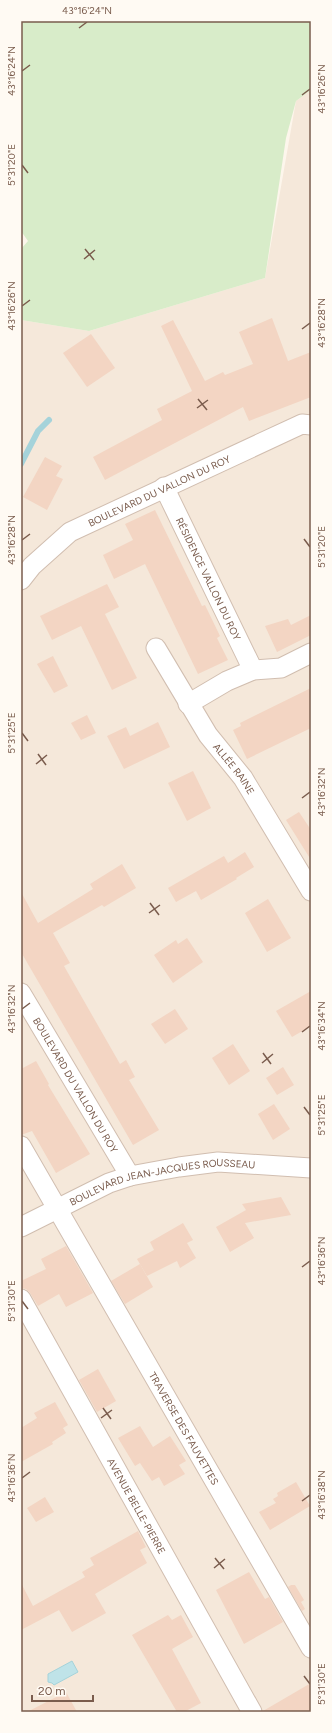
<svg xmlns="http://www.w3.org/2000/svg" width="332" height="1733" font-family="Figtree,sans-serif">
<rect width="100%" height="100%" fill="#fdf6ec"/>
<polygon fill="#f5e8da" points="311,90 311,1712 21,1712 21,320 89,331 265,278 296,101"/>
<polygon fill="#d8ecc9" points="21,21 311,21 311,90 296,101 286,138 265,278 89,331 21,320 21,249 28,241 21,231"/>
<polygon fill="#bfe3e8" stroke="#a5d3da" points="72,1661 78,1672 54,1685 52,1683 48,1682 48,1674"/>
<g fill="none" stroke-linecap="round" stroke-linejoin="round">
<polyline stroke="#a5d3da" stroke-width="6" points="21,464 38,431 49,420"/>
</g>
<g fill="#f3d5c3">
<polygon points="272,318 288,361 311,352 311,397 249,421 243,407 105,480 93,457 162,420 157,409 192,391 161,326 173,320 205,381 223,372 225,375 253,364 239,332"/>
<polygon points="91,334 115,368 87,387 63,353"/>
<polygon points="45,457 62,466 56,476 63,479 47,510 23,497"/>
<polygon points="155,510 202,606 205,605 220,636 217,638 228,660 198,674 145,564 114,579 103,555 133,540 125,524"/>
<polygon points="107,584 119,607 105,614 137,678 112,690 81,626 52,640 40,616"/>
<polygon points="311,615 311,635 277,652 265,626 288,619 291,625"/>
<polygon points="53,656 68,686 54,693 37,664"/>
<polygon points="311,688 311,728 247,759 233,730 241,726 240,723"/>
<polygon points="87,715 96,733 81,740 71,723"/>
<polygon points="158,722 170,747 124,769 107,736 126,727 130,736"/>
<polygon points="193,771 211,808 187,821 168,783"/>
<polygon points="299,812 311,830 311,860 286,820"/>
<polygon points="245,852 254,867 236,878 237,879 201,900 196,891 176,902 168,888 224,856 228,863"/>
<polygon points="122,864 136,888 104,907 102,905 53,933 70,963 64,966 120,1064 126,1060 135,1077 129,1080 159,1130 133,1145 21,952 21,892 38,923 93,889 90,884"/>
<polygon points="268,899 291,938 267,952 245,913"/>
<polygon points="187,938 203,962 173,983 154,955 176,940 178,944"/>
<polygon points="311,991 311,1026 292,1037 276,1011"/>
<polygon points="175,1009 188,1029 165,1044 151,1024"/>
<polygon points="233,1044 250,1071 229,1085 212,1058"/>
<polygon points="36,1061 49,1084 48,1085 90,1154 56,1173 32,1131 21,1135 21,1069"/>
<polygon points="283,1067 294,1085 277,1095 266,1078"/>
<polygon points="274,1104 290,1129 273,1140 258,1114"/>
<polygon points="281,1197 291,1215 245,1223 254,1238 230,1252 216,1227 246,1210 242,1204"/>
<polygon points="183,1223 193,1240 187,1243 196,1258 180,1268 177,1261 147,1276 137,1259 154,1250 150,1242"/>
<polygon points="66,1246 93,1293 66,1307 59,1294 38,1306 30,1293 26,1289 21,1288 21,1281 46,1269 41,1259"/>
<polygon points="140,1264 153,1287 125,1304 111,1281"/>
<polygon points="98,1369 116,1401 97,1412 79,1380"/>
<polygon points="55,1402 68,1425 63,1428 66,1433 52,1442 53,1444 21,1462 21,1428 37,1418 34,1413"/>
<polygon points="140,1426 153,1447 170,1436 186,1461 179,1465 185,1474 164,1486 159,1477 152,1481 140,1463 135,1466 118,1438"/>
<polygon points="296,1482 310,1506 270,1530 259,1512 276,1503 273,1499 278,1496 277,1493"/>
<polygon points="45,1497 54,1512 36,1522 27,1508"/>
<polygon points="138,1531 146,1547 140,1550 147,1563 95,1594 106,1613 72,1632 59,1610 21,1630 21,1583 33,1606 85,1577 82,1572 94,1565 90,1558"/>
<polygon points="249,1572 265,1599 269,1597 283,1622 244,1644 216,1590"/>
<polygon points="291,1585 295,1585 304,1600 301,1602 305,1609 302,1611 288,1587"/>
<polygon points="168,1615 172,1620 181,1615 193,1637 172,1649 201,1703 184,1712 177,1712 132,1635"/>
<polygon points="311,1683 311,1712 263,1712 263,1711"/>
<polygon points="66,1692 77,1712 27,1712"/>
</g>
<g fill="none" stroke-linecap="round" stroke-linejoin="round">
<g stroke="#d1beb0" stroke-width="21">
<g id="minor">
<path id="s1" d="M 164,487 L 253,670"/>
<path id="s2" d="M 21,580 L 32,566 L 70,532 L 302,424 L 311,425"/>
<path id="s3" d="M 156,648 L 208,735 L 243,778 L 311,891"/>
<polyline points="188,704 227,681 253,670 281,668 311,653"/>
<path id="s4" d="M 21,993 L 130,1176"/>
<path id="s5" d="M 21,1146 L 311,1648"/>
<path id="s6" d="M 21,1227 L 109,1183 L 130,1176 L 179,1167 L 218,1162 L 311,1168"/>
<path id="s7" d="M 21,1299 L 252,1712"/>
</g>
</g>
<use href="#minor" stroke="#fff" stroke-width="19"/>
</g>
<path fill="none" stroke="#7a5c4d" stroke-width="1.5" d="M 79,28 L 87,22M 22,71 L 30,65M 302,95 L 310,89M 22,165 L 28,173M 85,249 L 94,260M 84,259 L 95,250M 22,306 L 30,300M 302,329 L 310,323M 198,399 L 207,410M 197,408 L 208,400M 304,539 L 310,547M 22,540 L 30,534M 22,733 L 28,741M 38,754 L 46,765M 36,764 L 47,755M 302,798 L 310,792M 150,903 L 159,915M 149,913 L 160,905M 22,1009 L 30,1003M 302,1032 L 310,1026M 263,1053 L 271,1064M 262,1063 L 273,1054M 304,1107 L 310,1115M 302,1267 L 310,1261M 22,1301 L 28,1309M 103,1408 L 111,1419M 101,1418 L 112,1410M 22,1478 L 30,1472M 302,1501 L 310,1495M 215,1558 L 224,1569M 214,1568 L 225,1559M 304,1676 L 310,1684"/>
<g text-anchor="middle" dominant-baseline="central" stroke-width="3" stroke-linejoin="round" paint-order="stroke">
<g font-size="10" fill="#7a5c4d" stroke="#fffaf3">
<text stroke="none"><textPath href="#s2" startOffset="167">BOULEVARD DU VALLON DU ROY</textPath></text>
<text stroke="none"><textPath href="#s1" startOffset="102">RÉSIDENCE VALLON DU ROY</textPath></text>
<text stroke="none"><textPath href="#s3" startOffset="144">ALLÉE RAINE</textPath></text>
<text stroke="none"><textPath href="#s4" startOffset="107">BOULEVARD DU VALLON DU ROY</textPath></text>
<text stroke="none"><textPath href="#s6" startOffset="151">BOULEVARD JEAN-JACQUES ROUSSEAU</textPath></text>
<text stroke="none"><textPath href="#s5" startOffset="326">TRAVERSE DES FAUVETTES</textPath></text>
<text stroke="none"><textPath href="#s7" startOffset="237">AVENUE BELLE-PIERRE</textPath></text>
</g>
</g>
<rect width="332" height="1733" fill="none" stroke="#fffaf3" stroke-width="44"/>
<path d="M32 1695v6h61v-6" fill="none" stroke="#7a5c4d" stroke-width="2"/>
<text x="38" y="1695" font-size="12" fill="#7a5c4d" stroke="#fffaf3" stroke-width="3" paint-order="stroke">20 m</text>
<rect x="22" y="22" width="288" height="1689" fill="none" stroke="#7a5c4d" stroke-width="1.5"/>
<g font-size="10" text-anchor="middle" fill="#7a5c4d">
<text x="87" y="14">43°16'24"N</text>
<text transform="translate(11 71) rotate(-90)" y="4">43°16'24"N</text>
<text transform="translate(321 89) rotate(-90)" y="4">43°16'26"N</text>
<text transform="translate(11 165) rotate(-90)" y="4">5°31'20"E</text>
<text transform="translate(11 306) rotate(-90)" y="4">43°16'26"N</text>
<text transform="translate(321 323) rotate(-90)" y="4">43°16'28"N</text>
<text transform="translate(11 540) rotate(-90)" y="4">43°16'28"N</text>
<text transform="translate(321 547) rotate(-90)" y="4">5°31'20"E</text>
<text transform="translate(11 733) rotate(-90)" y="4">5°31'25"E</text>
<text transform="translate(321 792) rotate(-90)" y="4">43°16'32"N</text>
<text transform="translate(11 1009) rotate(-90)" y="4">43°16'32"N</text>
<text transform="translate(321 1026) rotate(-90)" y="4">43°16'34"N</text>
<text transform="translate(321 1115) rotate(-90)" y="4">5°31'25"E</text>
<text transform="translate(321 1261) rotate(-90)" y="4">43°16'36"N</text>
<text transform="translate(11 1301) rotate(-90)" y="4">5°31'30"E</text>
<text transform="translate(11 1478) rotate(-90)" y="4">43°16'36"N</text>
<text transform="translate(321 1495) rotate(-90)" y="4">43°16'38"N</text>
<text transform="translate(321 1684) rotate(-90)" y="4">5°31'30"E</text>
</g>
</svg>
